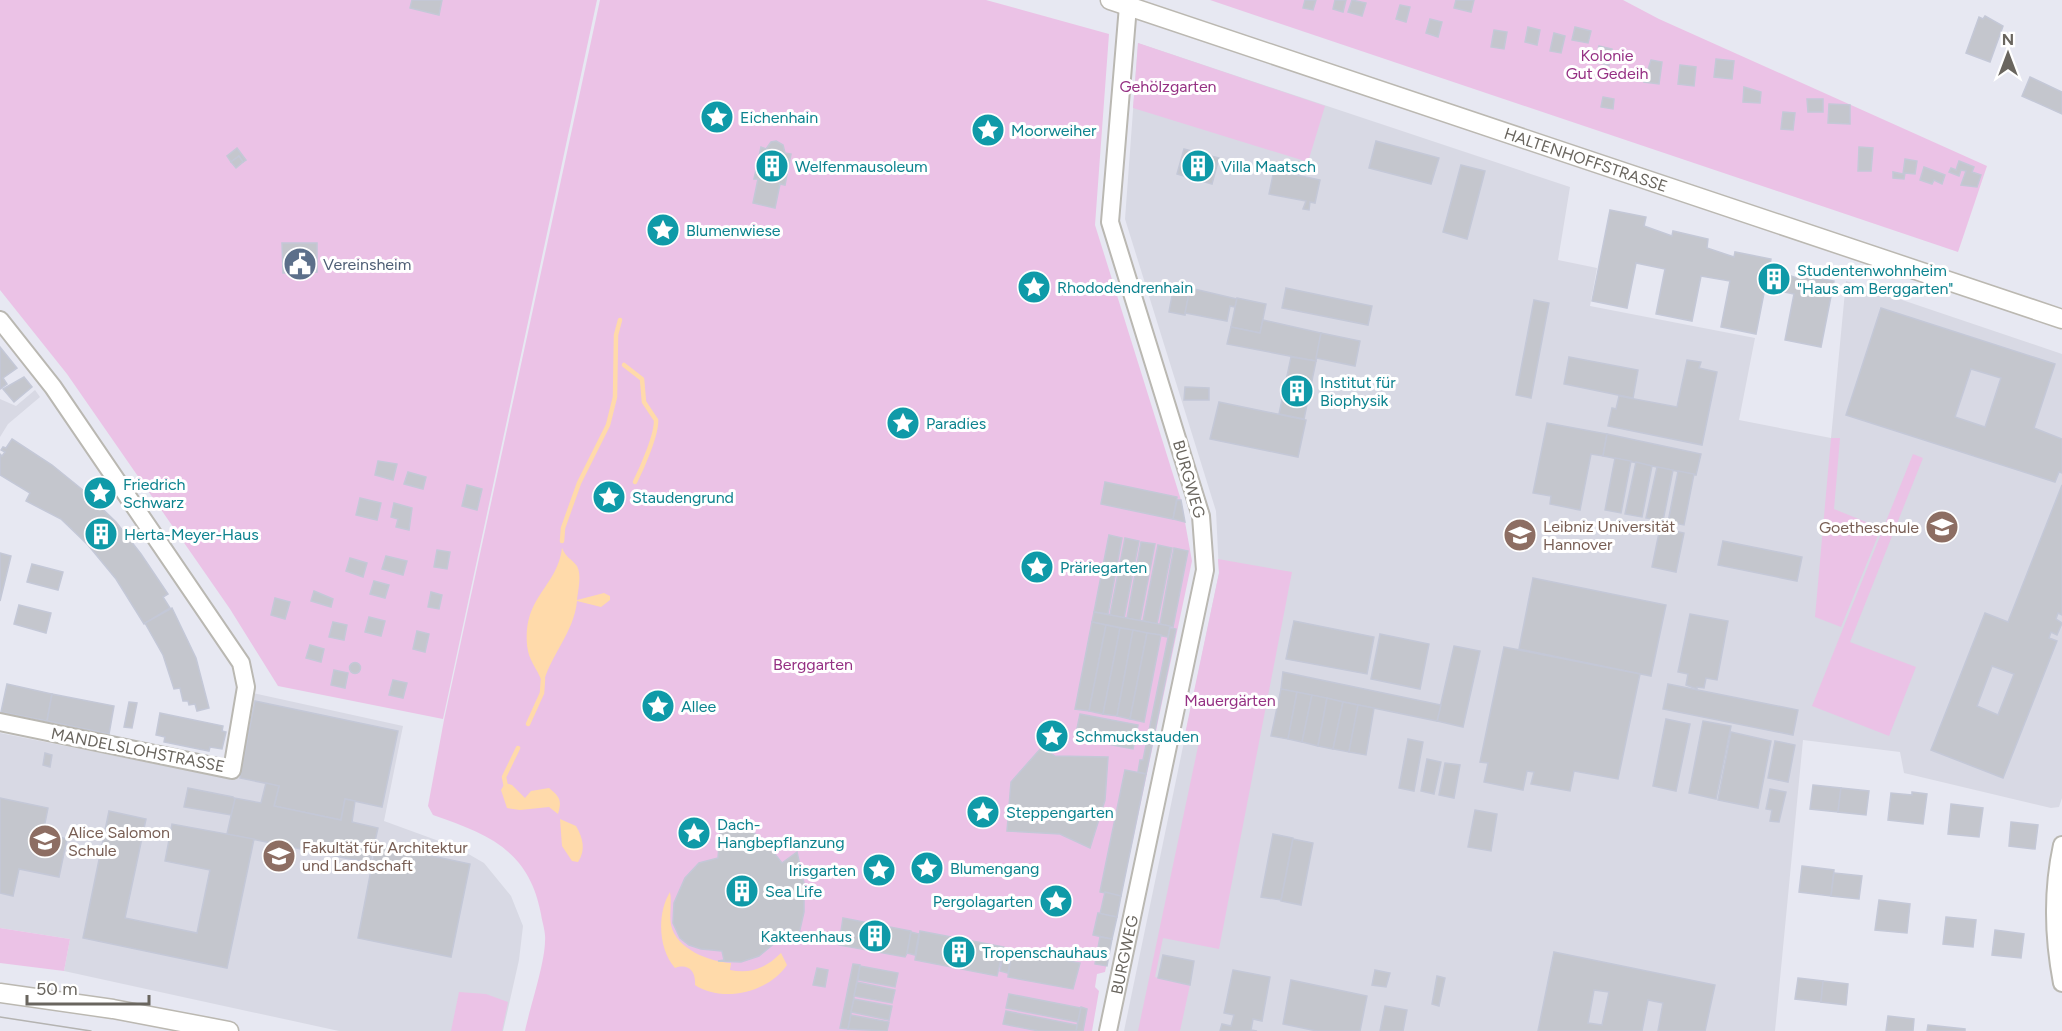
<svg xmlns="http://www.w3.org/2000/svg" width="2062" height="1031" font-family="Figtree,sans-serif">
<rect width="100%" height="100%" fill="#e7e8f2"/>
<g fill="#d8d9e4">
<polygon points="1138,43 1570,187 1558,260 1597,268 1590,306 1755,338 1739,420 1831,438 1846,281 2062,354 2062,798 2059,807 2051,808 1904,773 1900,752 1803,740 1775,1031 1124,1031 1219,573 1216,511 1125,219"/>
<polygon points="35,390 40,397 8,424 0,437 0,399 16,406"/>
<polygon points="253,693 403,726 384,821 458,848 484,863 511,896 523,926 519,960 503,1031 339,1031 64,971 70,939 0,928 0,733 236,780"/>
</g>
<g fill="#ebc2e6">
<polygon points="0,0 597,0 443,719 278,686 230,609 67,374 0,290"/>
<path d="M 600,0 L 986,0 L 1109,34 L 1095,225 L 1181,500 L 1192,561 L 1105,972 L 1097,974 L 1095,987 L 1099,991 L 1092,1031 L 525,1031 C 530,1007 545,963 545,941 C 546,932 542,922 541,914 C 529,850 488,834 433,815 L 428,806 L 444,720 Z"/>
<polygon points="1210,0 1623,0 1659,19 1987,166 1958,252"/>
<polygon points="1138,43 1325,106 1308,162 1133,108"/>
<polygon points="1831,438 1840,438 1834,509 1881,528 1841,627 1815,617"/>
<polygon points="1913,454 1923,458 1850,642 1916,667 1889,736 1812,706"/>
<polygon points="1218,559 1292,572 1219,949 1163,938 1155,977 1190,985 1180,1031 1138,1031 1200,737 1185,734 1219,573"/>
<polygon points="0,928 70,939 64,971 0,963"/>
<polygon points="459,992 486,994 508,1002 502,1031 451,1031"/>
</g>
<g fill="#ffdaaa">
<path d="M 562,548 C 566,558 572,559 577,566 C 582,575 578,590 577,600 L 604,593 L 610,596 L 610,600 L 601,607 L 577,601 C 574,633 550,655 543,685 C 540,673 530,662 528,651 C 520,597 557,589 562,548 Z"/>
<path d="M 505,783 L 512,785 L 525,798 L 531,791 L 549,788 C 560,797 562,800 558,814 L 549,807 L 520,810 L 507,808 L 501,790 Z"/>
<path d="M 560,819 L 576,826 C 583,838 586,850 578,862 L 572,861 L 562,846 Z"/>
<path d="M 670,892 C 672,903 669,914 671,925 C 676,949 710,962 731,963 L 730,970 C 751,974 766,968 781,953 L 787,965 C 768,993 722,1003 695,985 C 696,972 689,963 675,968 C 658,949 657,913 670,892 Z"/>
</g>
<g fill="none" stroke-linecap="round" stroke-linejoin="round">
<g stroke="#ffdaaa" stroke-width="4.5">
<path d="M 624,365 L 642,379 L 644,402 L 656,420 C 657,434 642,468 635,482"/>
<polyline points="562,541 563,528 579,483 608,425 615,397 616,335 620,320"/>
<polyline points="528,724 542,693 543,679"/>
<polyline points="506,787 504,777 518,748"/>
</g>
</g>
<g fill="#c4c6cd" stroke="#c4c8d7" stroke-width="1.5" fill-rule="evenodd">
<polygon points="412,0 442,0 439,15 410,8"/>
<polygon points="1305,0 1316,0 1313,10 1303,8"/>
<polygon points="1335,0 1346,0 1343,12 1333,9"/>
<polygon points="1352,0 1366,3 1362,16 1348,12"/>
<polygon points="1456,0 1474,0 1471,12 1454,8"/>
<polygon points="1400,5 1410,7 1406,22 1396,19"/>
<polygon points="1985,16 2003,26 1990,62 1966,53 1979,17 1983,19"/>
<polygon points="1430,19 1442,22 1438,37 1426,33"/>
<polygon points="1528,27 1540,30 1537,45 1525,42"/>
<polygon points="1575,27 1591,31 1588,43 1572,40"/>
<polygon points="1494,30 1507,32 1504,49 1491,47"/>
<polygon points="1554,33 1565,36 1561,53 1550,51"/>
<polygon points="1599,46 1612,49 1609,65 1595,62"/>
<polygon points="1716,59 1734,61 1732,79 1714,77"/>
<polygon points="1651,60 1662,62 1659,84 1644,82"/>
<polygon points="1680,65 1696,67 1694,86 1678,84"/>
<polygon points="2030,77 2062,92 2062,114 2022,96"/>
<polygon points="1744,87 1761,92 1760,103 1743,102"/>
<polygon points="1603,97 1614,99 1613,109 1601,107"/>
<polygon points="1807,99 1823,99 1823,112 1808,112"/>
<polygon points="1829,104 1850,105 1850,124 1828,123"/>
<polygon points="1783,112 1795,113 1793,130 1781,129"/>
<polygon points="776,141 783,145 785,153 791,154 785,185 780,184 775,208 753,203 758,179 754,179 761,147 766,149 771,142"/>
<polygon points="1376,141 1439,158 1431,184 1369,168"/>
<polygon points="1859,147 1873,148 1871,171 1858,171"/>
<polygon points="237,148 246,160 243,162 239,156 231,162 227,156"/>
<polygon points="1184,149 1219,158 1212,184 1177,174"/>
<polygon points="239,156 243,162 236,168 231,162"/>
<polygon points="1905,159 1917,161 1915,174 1905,173 1904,179 1893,178 1893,172 1903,174"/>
<polygon points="1959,161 1974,167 1972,172 1981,175 1977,187 1961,185 1966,171 1961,170 1959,176 1949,172 1951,168 1956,170"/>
<polygon points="1461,165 1485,171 1467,239 1443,232"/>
<polygon points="1924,167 1945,175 1942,184 1934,180 1932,184 1920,180"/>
<polygon points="1274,170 1320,180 1315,203 1310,202 1309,210 1303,209 1306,201 1269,194"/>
<polygon points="1610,210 1646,217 1644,226 1672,236 1673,231 1708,239 1707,248 1734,257 1735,252 1771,259 1769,269 1797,278 1798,274 1834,281 1821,347 1785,340 1794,294 1765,288 1756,334 1721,327 1730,281 1701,276 1692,321 1656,314 1665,269 1636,263 1627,308 1592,301"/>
<polygon points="282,243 317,243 317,272 283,273"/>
<polygon points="1174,285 1190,288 1185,315 1169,312"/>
<polygon points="1190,288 1237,299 1235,307 1230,306 1227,321 1185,313"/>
<polygon points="1286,288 1372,306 1368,325 1282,308"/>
<polygon points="1237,298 1266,304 1260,333 1231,327"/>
<polygon points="1534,300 1549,303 1531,398 1516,395"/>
<path d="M 1881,308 L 2055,364 L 2034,428 L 2062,439 L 2062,473 L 2059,472 L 2055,482 L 1846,415 ZM 1971,369 L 2001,378 L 1985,427 L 1955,417 Z"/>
<polygon points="1263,320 1321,333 1316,361 1227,344 1231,327 1260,333"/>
<polygon points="1321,333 1360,341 1355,366 1316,358"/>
<polygon points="0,347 17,368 3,378 7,384 0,389"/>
<polygon points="1291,357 1316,361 1304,419 1279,414"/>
<polygon points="1569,357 1638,370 1633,398 1564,384"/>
<polygon points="1687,360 1701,362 1699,368 1717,372 1702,445 1608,426 1612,408 1616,409 1619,396 1677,407"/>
<polygon points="24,377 32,387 14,402 3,389"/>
<polygon points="1185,387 1209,388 1209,400 1184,400"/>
<polygon points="1219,402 1306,420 1298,457 1210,439"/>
<polygon points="1547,423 1607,434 1603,456 1591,454 1580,510 1550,504 1551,496 1533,493"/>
<polygon points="1607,434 1701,454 1696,475 1603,456"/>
<polygon points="12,439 52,465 84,491 116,522 141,554 168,594 163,597 170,608 144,624 116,579 88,545 61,519 26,501 30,493 0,475 0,454 2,456 5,452 1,450 3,447 6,448"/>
<polygon points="1615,458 1631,461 1621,513 1605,510"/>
<polygon points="378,461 397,464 393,480 375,475"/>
<polygon points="1636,462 1652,466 1642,517 1625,514"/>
<polygon points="1657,467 1673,470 1663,521 1646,518"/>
<polygon points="1678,471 1694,474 1684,525 1668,522"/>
<polygon points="408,472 426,477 423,489 404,484"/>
<polygon points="1105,482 1177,497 1173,519 1101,504"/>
<polygon points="467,485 482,489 477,510 462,506"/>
<path d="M 2062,485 L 2062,615 L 2058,613 L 2056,619 L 2062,623 L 2057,635 L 2051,632 L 2049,638 L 2057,641 L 2003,778 L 1931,750 L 1985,613 L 2008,622 ZM 1992,666 L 2014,674 L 1998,715 L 1977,706 Z"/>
<polygon points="360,498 381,503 377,520 356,515"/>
<polygon points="1177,500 1181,500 1185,522 1173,519"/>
<polygon points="394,503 412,508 409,530 396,527 398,519 391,517"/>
<polygon points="1660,528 1684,533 1676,572 1652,567"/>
<polygon points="1109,535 1122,538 1108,614 1094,612"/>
<polygon points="1125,538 1139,541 1124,618 1110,615"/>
<polygon points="1723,541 1802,557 1797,581 1718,565"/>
<polygon points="1141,542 1155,544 1140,621 1127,618"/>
<polygon points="1158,545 1172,548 1157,624 1143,621"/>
<polygon points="1174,548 1188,551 1173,627 1160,624"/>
<polygon points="437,550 450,552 447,569 434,567"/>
<polygon points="0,553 11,556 0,601"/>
<polygon points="386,556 407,561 403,575 382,569"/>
<polygon points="350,558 367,563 363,577 346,571"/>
<polygon points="32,564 63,572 58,590 27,582"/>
<polygon points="1533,578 1666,605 1651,676 1519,649"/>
<polygon points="374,581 389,585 385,598 370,594"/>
<polygon points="314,591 333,599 331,607 311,601"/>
<polygon points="431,592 442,595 439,609 428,607"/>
<polygon points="275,598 290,602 285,619 271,615"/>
<polygon points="19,605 51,613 46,633 14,624"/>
<polygon points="172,608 196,658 209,708 197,711 195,704 189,705 188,701 183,701 180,688 174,689 163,655 145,623"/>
<polygon points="1094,612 1170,626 1168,637 1092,622"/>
<polygon points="1690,614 1728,621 1717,680 1706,678 1704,688 1697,687 1697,689 1686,685 1688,674 1678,672"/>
<polygon points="369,617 385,621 381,636 365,632"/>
<polygon points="1294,621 1374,637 1367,674 1286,659"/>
<polygon points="333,622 347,625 344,640 329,637"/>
<polygon points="1092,622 1106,625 1089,711 1075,709"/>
<polygon points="1106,625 1120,628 1103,714 1089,711"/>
<polygon points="1120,628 1133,630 1117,716 1103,714"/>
<polygon points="1170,628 1176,629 1146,774 1138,772 1140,760 1143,760"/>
<polygon points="1133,630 1147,633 1130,719 1117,716"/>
<polygon points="417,631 429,634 425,652 413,649"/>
<polygon points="1147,633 1161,635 1144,722 1130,719"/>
<polygon points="1380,634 1429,644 1420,689 1371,679"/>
<polygon points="310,645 324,649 321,662 306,658"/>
<polygon points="1454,646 1480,651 1463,727 1437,721"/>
<polygon points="1504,647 1640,674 1618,779 1574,771 1570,791 1531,784 1534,772 1527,771 1523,790 1484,782 1488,763 1480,762"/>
<circle cx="355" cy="668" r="5.5"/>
<polygon points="334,670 348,673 345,688 331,685"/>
<polygon points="1283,672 1441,705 1437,721 1281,689"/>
<polygon points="393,680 407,683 403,698 389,695"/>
<polygon points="7,684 52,694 47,721 1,712"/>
<polygon points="1668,684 1798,710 1793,735 1663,709"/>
<polygon points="1281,689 1297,692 1288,739 1271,736"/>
<polygon points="1297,692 1312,695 1302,742 1288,739"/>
<polygon points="52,694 114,706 109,734 47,721"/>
<polygon points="1312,695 1327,698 1318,746 1302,742"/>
<polygon points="1327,698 1343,702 1333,749 1318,746"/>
<polygon points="255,701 398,731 382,807 345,799 341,820 274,806 279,786 240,778"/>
<polygon points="129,702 137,703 132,728 124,727"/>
<polygon points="1343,702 1358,705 1349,752 1333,749"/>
<polygon points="1358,705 1374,708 1366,755 1349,752"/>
<polygon points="160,713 223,726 222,731 226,732 222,749 210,747 209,751 164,742 165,737 156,735"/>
<polygon points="1080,714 1138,725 1133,749 1075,738"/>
<polygon points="1666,719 1690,724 1676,791 1653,786"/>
<polygon points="1703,721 1731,726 1716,799 1689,793"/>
<polygon points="1731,732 1771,741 1758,808 1718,800"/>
<polygon points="1408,739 1423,742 1414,791 1399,788"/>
<polygon points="1775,741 1795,745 1788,782 1768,778"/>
<polygon points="1042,747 1055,756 1108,757 1105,800 1090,848 1060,834 1007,831 1011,782"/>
<polygon points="45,753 52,755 50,767 43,765"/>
<polygon points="1427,759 1441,762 1434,794 1421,791"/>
<polygon points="1445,763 1460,765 1454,798 1439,795"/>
<polygon points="1125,770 1146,774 1121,896 1100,892"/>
<polygon points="266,783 279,786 274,806 341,820 345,799 355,801 352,822 378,828 370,863 227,834 235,798 261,803"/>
<polygon points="1813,785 1841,788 1838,812 1810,809"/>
<polygon points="188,788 233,797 235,799 231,815 184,807"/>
<polygon points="1841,788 1869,791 1866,815 1838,812"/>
<polygon points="1770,789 1786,792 1779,822 1770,821 1772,810 1766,809"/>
<polygon points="1912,792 1927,794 1923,824 1888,820 1891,793 1912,795"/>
<polygon points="0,798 48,808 43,833 67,839 59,877 19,869 13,896 0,893"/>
<polygon points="1951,804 1983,808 1979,837 1948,834"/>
<polygon points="1475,810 1497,814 1491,851 1468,847"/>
<polygon points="109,811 146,819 125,918 197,933 210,870 165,861 172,824 254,839 227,968 83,938"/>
<polygon points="721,819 743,826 763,839 782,863 797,852 804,883 804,912 799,934 783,929 780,942 776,942 759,956 741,962 718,961 724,960 722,951 701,949 689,945 680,938 673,923 674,903 685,878 699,863 718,858"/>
<polygon points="2011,822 2038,825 2035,849 2009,846"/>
<polygon points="1273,834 1293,838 1281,900 1261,897"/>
<polygon points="1293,839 1313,843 1301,905 1281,901"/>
<polygon points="376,844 470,864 451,957 358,938"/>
<polygon points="1802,866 1834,870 1831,896 1799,892"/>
<polygon points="1834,873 1862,876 1859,899 1831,896"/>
<polygon points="1105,892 1121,896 1117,917 1100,914"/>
<polygon points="1879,900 1910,904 1907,933 1875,930"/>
<polygon points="1098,913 1117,917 1112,939 1093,935"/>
<polygon points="1946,917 1976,920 1973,947 1943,944"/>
<polygon points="843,918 911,931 907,953 905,957 839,945"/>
<polygon points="1995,930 2024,934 2021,958 1992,955"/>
<polygon points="920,931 1004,947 997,976 915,960"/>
<polygon points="911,932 919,934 915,955 907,953"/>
<polygon points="1100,937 1112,939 1107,966 1095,964"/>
<polygon points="1004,950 1012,952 1008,973 1000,971"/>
<polygon points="1012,950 1080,963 1073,989 1008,977"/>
<path d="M 1554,952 L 1715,985 L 1705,1031 L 1658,1031 L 1663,1003 L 1648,1000 L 1642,1031 L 1538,1031 ZM 1594,990 L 1609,992 L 1602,1025 L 1588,1023 Z"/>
<polygon points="1163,955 1194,961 1190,985 1158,978"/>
<polygon points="853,964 860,965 848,1029 840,1028"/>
<polygon points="860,966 898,973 895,987 858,980"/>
<polygon points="817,968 828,970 825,987 813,985"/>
<polygon points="1233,970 1270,977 1262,1021 1253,1019 1251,1030 1257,1031 1220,1031 1222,1024 1231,1026 1234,1015 1224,1013"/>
<polygon points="1375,970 1390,973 1386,987 1372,985"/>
<polygon points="1437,976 1445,978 1439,1006 1432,1004"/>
<polygon points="1798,978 1823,981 1821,1002 1795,999"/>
<polygon points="1291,980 1367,996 1360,1031 1317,1031 1283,1024"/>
<polygon points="1823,981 1848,984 1846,1005 1821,1002"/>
<polygon points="857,982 895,990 892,1003 854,996"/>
<polygon points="1009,994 1081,1008 1078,1022 1006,1008"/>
<polygon points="854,999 892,1006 889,1020 851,1012"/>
<polygon points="1385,1006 1407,1010 1403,1031 1380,1031"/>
<polygon points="1081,1007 1087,1009 1083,1031 1076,1031"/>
<polygon points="1006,1011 1077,1025 1076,1031 1039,1031 1003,1024"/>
<polygon points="851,1015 889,1022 887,1031 848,1029"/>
<polygon points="1888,1016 1914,1019 1913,1031 1886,1031"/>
<polygon points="1928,1025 1965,1029 1965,1031 1927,1031"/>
</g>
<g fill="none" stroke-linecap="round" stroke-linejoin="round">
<g stroke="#bab8b2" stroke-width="20">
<g id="street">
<polyline points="0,320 53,387 241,663 246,687 232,770 0,722"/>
<path d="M 2062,845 C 2052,891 2053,936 2062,983"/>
<path id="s1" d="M 1108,1031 L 1205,570 L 1201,516 L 1110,222 L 1128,6"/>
</g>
</g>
<g stroke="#bbb8b1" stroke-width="21">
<g id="secondary">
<path id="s2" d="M 1110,0 L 2062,319"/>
<polyline points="0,993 113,1009 229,1031"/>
</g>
</g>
<use href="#street" stroke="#fff" stroke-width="16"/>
<use href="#secondary" stroke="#fff" stroke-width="18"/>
<polyline stroke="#b4b3b1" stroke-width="1.5" points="0,1017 91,1031"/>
</g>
<defs>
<g id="sight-disc" transform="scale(1.725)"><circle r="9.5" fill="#0f9aa8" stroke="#fff"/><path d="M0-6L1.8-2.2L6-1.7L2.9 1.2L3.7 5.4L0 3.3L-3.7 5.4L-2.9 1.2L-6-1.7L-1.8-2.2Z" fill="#fff"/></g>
<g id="building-disc" transform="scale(1.725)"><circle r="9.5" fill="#0f9aa8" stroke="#fff"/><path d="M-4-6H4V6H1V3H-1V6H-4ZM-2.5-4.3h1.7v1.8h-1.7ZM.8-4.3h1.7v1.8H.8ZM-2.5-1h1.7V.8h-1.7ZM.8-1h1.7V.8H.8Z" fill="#fff"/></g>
<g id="civic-disc" transform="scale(1.725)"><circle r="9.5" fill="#5c6f8a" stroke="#fff"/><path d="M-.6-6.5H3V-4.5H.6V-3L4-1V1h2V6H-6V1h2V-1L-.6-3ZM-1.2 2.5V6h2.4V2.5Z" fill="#fff"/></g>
<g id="school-disc" transform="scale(1.725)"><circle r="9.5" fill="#8d6e63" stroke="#fff"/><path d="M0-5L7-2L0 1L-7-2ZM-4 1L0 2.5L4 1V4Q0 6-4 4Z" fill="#fff"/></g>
<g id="university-disc" transform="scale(1.725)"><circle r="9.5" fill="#8d6e63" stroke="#fff"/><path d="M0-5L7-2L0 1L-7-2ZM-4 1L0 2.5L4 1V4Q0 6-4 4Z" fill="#fff"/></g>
</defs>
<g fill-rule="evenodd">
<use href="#sight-disc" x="717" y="117"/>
<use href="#sight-disc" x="988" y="130"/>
<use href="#building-disc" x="772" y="166"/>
<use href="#building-disc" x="1198" y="166"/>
<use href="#sight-disc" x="663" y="230"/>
<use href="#civic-disc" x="300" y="264"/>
<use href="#building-disc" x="1774" y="279"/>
<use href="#sight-disc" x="1034" y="287"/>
<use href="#building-disc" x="1297" y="391"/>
<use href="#sight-disc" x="903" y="423"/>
<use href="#sight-disc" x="100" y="493"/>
<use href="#sight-disc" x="609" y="497"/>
<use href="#school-disc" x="1942" y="527"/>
<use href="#building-disc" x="101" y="534"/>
<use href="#university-disc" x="1520" y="535"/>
<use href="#sight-disc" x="1037" y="567"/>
<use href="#sight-disc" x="658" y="706"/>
<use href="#sight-disc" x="1052" y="736"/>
<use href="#sight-disc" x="983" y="812"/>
<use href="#sight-disc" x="694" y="833"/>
<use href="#university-disc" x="45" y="841"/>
<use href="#university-disc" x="279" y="856"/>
<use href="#sight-disc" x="927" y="868"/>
<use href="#sight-disc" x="879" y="870"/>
<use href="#building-disc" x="742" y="891"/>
<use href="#sight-disc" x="1056" y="901"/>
<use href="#building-disc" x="875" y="936"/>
<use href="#building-disc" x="959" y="952"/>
</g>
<g text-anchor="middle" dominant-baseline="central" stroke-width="6" stroke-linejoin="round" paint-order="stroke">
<g font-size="16" fill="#953083" stroke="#fff">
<text x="1607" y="55">Kolonie<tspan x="1607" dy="18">Gut Gedeih</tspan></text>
<text x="1168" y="86">Gehölzgarten</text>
<text x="813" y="664">Berggarten</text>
<text x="1230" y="700">Mauergärten</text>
</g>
<g font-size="16" fill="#0d838f" stroke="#fff" text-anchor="start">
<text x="740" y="117">Eichenhain</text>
<text x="1011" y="130">Moorweiher</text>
<text x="795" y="166">Welfenmausoleum</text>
<text x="1221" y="166">Villa Maatsch</text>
<text x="686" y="230">Blumenwiese</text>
<text x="1797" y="270">Studentenwohnheim<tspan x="1797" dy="18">"Haus am Berggarten"</tspan></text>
<text x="1057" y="287">Rhododendrenhain</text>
<text x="1320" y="382">Institut für<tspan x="1320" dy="18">Biophysik</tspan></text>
<text x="926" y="423">Paradies</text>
<text x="123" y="484">Friedrich<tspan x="123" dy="18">Schwarz</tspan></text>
<text x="632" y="497">Staudengrund</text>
<text x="124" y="534">Herta-Meyer-Haus</text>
<text x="1060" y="567">Präriegarten</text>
<text x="681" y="706">Allee</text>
<text x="1075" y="736">Schmuckstauden</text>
<text x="1006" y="812">Steppengarten</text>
<text x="717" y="824">Dach-<tspan x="717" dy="18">Hangbepflanzung</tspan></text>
<text x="950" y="868">Blumengang</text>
<text x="856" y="870" text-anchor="end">Irisgarten</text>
<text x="765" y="891">Sea Life</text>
<text x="1033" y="901" text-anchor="end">Pergolagarten</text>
<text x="852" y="936" text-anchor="end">Kakteenhaus</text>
<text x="982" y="952">Tropenschauhaus</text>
</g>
<g font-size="16" fill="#69655e" stroke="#fff">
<text stroke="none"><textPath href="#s2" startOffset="502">HALTENHOFFSTRASSE</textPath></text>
<text transform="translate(1189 479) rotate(74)">BURGWEG</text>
<text transform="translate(138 750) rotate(11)">MANDELSLOHSTRASSE</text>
<text stroke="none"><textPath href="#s1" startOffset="78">BURGWEG</textPath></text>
</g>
<g font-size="16" fill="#4e5e75" stroke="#fff" text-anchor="start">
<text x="323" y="264">Vereinsheim</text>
</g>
<g font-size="16" fill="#785e54" stroke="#fff" text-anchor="start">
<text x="1543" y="526">Leibniz Universität<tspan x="1543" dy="18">Hannover</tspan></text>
<text x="1919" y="527" text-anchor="end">Goetheschule</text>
<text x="68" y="832">Alice Salomon<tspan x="68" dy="18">Schule</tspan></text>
<text x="302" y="847">Fakultät für Architektur<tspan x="302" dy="18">und Landschaft</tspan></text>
</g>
</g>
<g transform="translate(2008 54)" stroke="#ffffff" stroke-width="4.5" paint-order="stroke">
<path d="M0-4.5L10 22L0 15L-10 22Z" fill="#69655e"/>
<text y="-9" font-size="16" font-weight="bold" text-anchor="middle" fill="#69655e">N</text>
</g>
<path d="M27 995v9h122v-9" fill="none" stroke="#69655e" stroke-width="3"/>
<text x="36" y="995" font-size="18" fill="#69655e" stroke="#ffffff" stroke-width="4.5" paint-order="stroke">50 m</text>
</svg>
